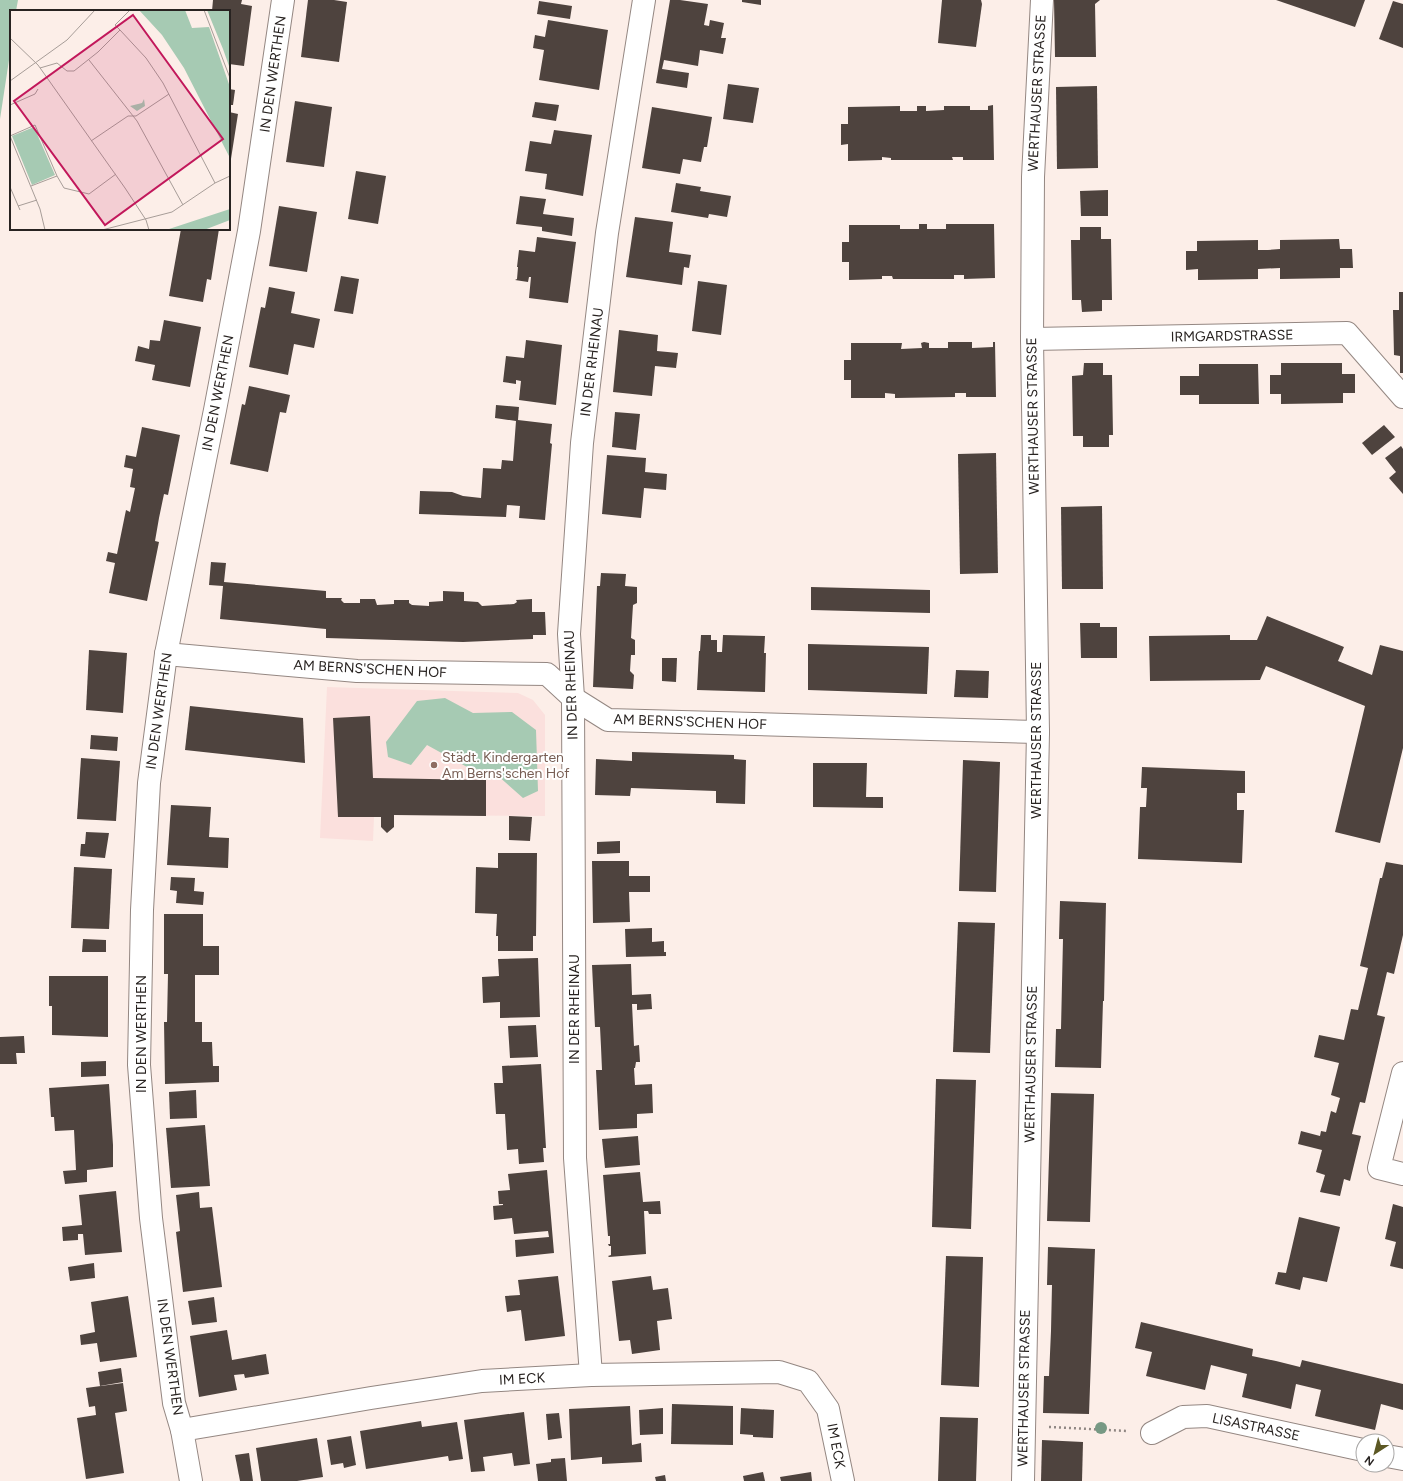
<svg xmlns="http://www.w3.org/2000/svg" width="1403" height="1481" font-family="Figtree,sans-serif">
<rect width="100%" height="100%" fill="#fceee8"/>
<polygon fill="#fbe0dd" points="327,687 518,693 533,700 545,715 545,816 394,815 381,827 381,817 374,817 373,841 320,838"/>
<g fill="#a6cab3">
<polygon points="0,0 18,0 16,11 11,11 11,47 0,119"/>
<polygon points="445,698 473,713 512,712 536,730 538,791 523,798 496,774 467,767 427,745 411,765 388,757 386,742 417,701"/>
</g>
<g fill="#4e433e">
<polygon points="213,0 242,0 241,4 252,6 244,66 229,64 229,11 212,11"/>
<polygon points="308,0 334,0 347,2 339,62 301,57"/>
<polygon points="670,0 680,0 708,4 704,25 709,26 710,20 724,23 721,38 726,38 723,54 700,50 698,66 664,60 662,69 689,73 687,88 656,83"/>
<polygon points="742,0 761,0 761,5 742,2"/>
<polygon points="942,0 981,0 982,4 976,47 938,43"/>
<polygon points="1054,0 1100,0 1095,4 1096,57 1055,57"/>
<polygon points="1276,0 1365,0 1355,27"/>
<polygon points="539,1 572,6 570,19 537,14"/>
<polygon points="1393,1 1403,4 1403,48 1379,39"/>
<polygon points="548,20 608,30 599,90 539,80 544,50 533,48 535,35 545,37"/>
<polygon points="728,84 759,88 753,123 723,119"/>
<polygon points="1097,86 1098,168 1057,169 1056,87"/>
<polygon points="229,89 235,90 233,105 229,105"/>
<polygon points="295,101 332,107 324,167 286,162"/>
<polygon points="535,102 559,105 556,121 532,117"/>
<polygon points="993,105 994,160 963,160 963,157 952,157 953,160 891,160 891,158 882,157 882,160 848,161 848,144 841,145 841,124 848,124 848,107 900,106 900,111 917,111 917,106 926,106 926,111 944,110 944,106 970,106 970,110 988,110 988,106"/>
<polygon points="652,107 712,117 707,147 704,147 701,162 683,159 680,174 642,168"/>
<polygon points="229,112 238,114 230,165 229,165"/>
<polygon points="554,130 592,135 583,196 545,189 547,174 525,171 530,141 551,144"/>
<polygon points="356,171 386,176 378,224 348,219"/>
<polygon points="676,183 701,187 700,191 731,196 727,217 709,214 708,218 671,212"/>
<polygon points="1108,190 1108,216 1081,216 1080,191"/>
<polygon points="520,196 546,199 543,214 574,218 572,236 542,231 542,227 516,224"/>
<polygon points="279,206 317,212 307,272 269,266"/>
<polygon points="635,217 673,222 669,252 691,255 689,268 684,267 682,285 626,277"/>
<polygon points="919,224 927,224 927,229 946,229 946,224 994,224 995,278 964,279 964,275 954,275 954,279 893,279 892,276 882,276 882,279 849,280 849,262 842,262 842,242 849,242 849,225 900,225 900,229 919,229"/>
<polygon points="1080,227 1101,227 1101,239 1111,239 1112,300 1102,300 1102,311 1082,312 1081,300 1072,300 1071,240 1080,240"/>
<polygon points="181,229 219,229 211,280 207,279 203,302 169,296"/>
<polygon points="537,237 576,242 568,303 529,298 531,277 529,277 528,282 515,280 517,279 518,267 517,267 519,250 535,252"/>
<polygon points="1339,239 1340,249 1352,249 1353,268 1340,268 1340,278 1280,279 1280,268 1258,269 1258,279 1198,280 1198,269 1186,270 1186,251 1197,251 1197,241 1258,240 1258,250 1268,250 1280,249 1280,240"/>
<polygon points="341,276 359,279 353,314 334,311"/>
<polygon points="698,281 727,285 721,335 692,331"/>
<polygon points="269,287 295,292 291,313 320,319 314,348 294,344 288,375 249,367 261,307 265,308"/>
<polygon points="1399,292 1403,292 1403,373 1400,373 1400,356 1394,355 1393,310 1399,310"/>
<polygon points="164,320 201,327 190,387 152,380 155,365 135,361 138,346 149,349 150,340 160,341"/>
<polygon points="619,330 658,335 657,351 678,353 676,368 655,366 652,396 613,392"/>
<polygon points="526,340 562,345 556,405 519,400 521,381 516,380 516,384 503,382 506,356 524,358"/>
<polygon points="924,342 929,343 929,348 948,348 948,342 972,342 972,348 993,347 993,342 995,342 996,397 966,397 966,393 955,393 955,397 895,398 895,394 885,393 885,398 851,398 851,380 844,380 844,360 851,360 851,343 902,343 901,349 922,348 921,343"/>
<polygon points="1084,363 1103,363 1103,375 1112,375 1113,435 1109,435 1109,447 1083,447 1083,436 1073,436 1072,376 1083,375"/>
<polygon points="1281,363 1342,363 1342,374 1355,374 1355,393 1343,393 1343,403 1281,404 1281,394 1270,394 1270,375 1281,375"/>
<polygon points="1199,364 1258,364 1259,404 1199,404 1199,395 1180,395 1180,376 1199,376"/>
<polygon points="249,386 290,395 286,413 280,412 268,472 230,464 242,404 245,405"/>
<polygon points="496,405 519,407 518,420 552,424 550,443 552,444 545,520 519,518 520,506 507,505 506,517 419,514 420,491 452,492 463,496 481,498 483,468 501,469 502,460 513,461 516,421 495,418"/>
<polygon points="615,412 640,414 636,450 612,447"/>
<polygon points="1384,425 1395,437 1372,455 1362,443"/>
<polygon points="142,427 180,435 168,495 164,494 159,518 155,541 159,542 147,601 109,593 115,563 106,561 108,552 117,554 126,510 130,512 135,488 130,487 133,469 124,467 126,455 136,457"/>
<polygon points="1401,446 1403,449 1403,494 1389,478 1396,472 1385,458"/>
<polygon points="996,453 998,573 960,574 958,454"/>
<polygon points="607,455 646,458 645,472 667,474 666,490 644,488 641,518 602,514"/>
<polygon points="1102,506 1103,589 1062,589 1061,507"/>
<polygon points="211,562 226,563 224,582 326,591 326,598 342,598 341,600 344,603 360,603 360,599 375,599 377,605 394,604 394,600 409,600 409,603 412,605 429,606 429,602 443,601 443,591 464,592 464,601 478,602 482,606 514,604 517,602 516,600 532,599 532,612 545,612 546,635 533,635 533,639 463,642 326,638 326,629 220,619 223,586 209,585"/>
<polygon points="601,573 626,574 625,586 637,587 637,603 633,605 632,621 631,638 635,640 635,655 631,655 630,671 634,675 633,689 593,687 597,586 600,586"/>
<polygon points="811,587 930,590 930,613 811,610"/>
<polygon points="1267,616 1344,647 1338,661 1372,675 1380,645 1403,651 1403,748 1380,843 1335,832 1365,706 1266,666 1260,680 1150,681 1149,636 1230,635 1230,640 1257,640"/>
<polygon points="1080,623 1100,623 1100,627 1117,627 1117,658 1081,658"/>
<polygon points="701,635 711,635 711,640 717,640 717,652 722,652 723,635 765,636 764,653 766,653 765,692 697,690 699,651 700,651"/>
<polygon points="808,644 929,647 927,694 808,690"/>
<polygon points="89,650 127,653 123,713 86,710"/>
<polygon points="662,658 677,658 676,682 662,681"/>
<polygon points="956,670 989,671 988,698 954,697"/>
<polygon points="190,706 303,718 305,763 185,750"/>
<polygon points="370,716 373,778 486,780 486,816 394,815 394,827 387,833 381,827 381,817 338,817 333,718"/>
<polygon points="91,735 118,737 117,751 90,749"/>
<polygon points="632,752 734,755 734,759 746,760 745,804 716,803 716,791 631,788 630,796 595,795 596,759 632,761"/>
<polygon points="81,758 120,761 116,821 77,819"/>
<polygon points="963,760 1000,762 996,892 959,891"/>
<polygon points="813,763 867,763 866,797 883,797 883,808 813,807"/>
<polygon points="1142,767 1245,771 1245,793 1237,793 1237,810 1244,810 1242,863 1138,859 1140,807 1146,807 1147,788 1141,788"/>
<polygon points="171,805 211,807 209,837 229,838 228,868 167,865"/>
<polygon points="509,816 532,817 530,841 509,840"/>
<polygon points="86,832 109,833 105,858 80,856 81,844 85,844"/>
<polygon points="620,841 620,853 597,854 597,842"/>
<polygon points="498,853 537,853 536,936 533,936 533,951 498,951 498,936 496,936 497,914 475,913 476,867 498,868"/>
<polygon points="592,861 629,861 629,876 650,876 650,892 629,892 630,922 593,923"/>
<polygon points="1386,862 1403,865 1403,935 1394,974 1387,972 1377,1015 1385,1017 1365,1103 1360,1102 1352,1134 1361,1136 1350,1181 1344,1179 1340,1196 1320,1192 1325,1175 1316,1172 1322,1150 1298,1144 1301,1131 1320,1136 1321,1131 1326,1132 1331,1111 1336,1113 1340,1098 1331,1095 1339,1063 1314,1057 1319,1035 1344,1040 1351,1009 1358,1010 1368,968 1360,966 1380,878 1382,878"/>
<polygon points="74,867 112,869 109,929 71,928"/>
<polygon points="171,877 195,878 194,891 204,892 203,905 176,903 177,891 170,890"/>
<polygon points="1060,901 1106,903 1104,1001 1103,1001 1101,1068 1055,1067 1056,1029 1061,1029 1063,939 1059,939"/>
<polygon points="164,914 203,914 203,946 219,946 219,975 195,975 195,1022 202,1022 202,1042 212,1042 213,1066 219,1066 219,1082 165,1084 164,1022 167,1022 168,974 164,974"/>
<polygon points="958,922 995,923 990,1053 953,1052"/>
<polygon points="652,928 652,942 664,941 664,952 666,952 666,956 626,957 625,929"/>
<polygon points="83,939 106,940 106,952 82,952"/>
<polygon points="538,958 540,1017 500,1018 500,1002 483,1003 482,977 499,976 498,959"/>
<polygon points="631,964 632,995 651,994 652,1009 637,1010 637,1004 632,1004 634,1046 639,1045 640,1062 636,1062 635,1068 634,1068 635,1085 652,1084 653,1113 637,1114 637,1128 599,1130 596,1070 602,1070 601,1047 600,1027 595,1027 592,965"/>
<polygon points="49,976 108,976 108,1037 52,1035 52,1006 49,1006"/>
<polygon points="536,1025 538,1057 510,1058 508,1026"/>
<polygon points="24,1036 25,1053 16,1053 17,1064 0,1064 0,1037"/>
<polygon points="106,1061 106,1076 81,1077 81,1062"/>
<polygon points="541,1064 546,1148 543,1148 544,1162 519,1164 518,1149 507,1150 505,1114 496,1114 494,1083 503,1083 502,1066"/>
<polygon points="936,1079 976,1080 971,1229 932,1227"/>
<polygon points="109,1084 113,1145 113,1167 87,1170 87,1182 65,1184 63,1171 76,1170 74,1130 55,1131 54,1117 51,1117 49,1088"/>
<polygon points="196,1090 197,1118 170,1119 169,1092"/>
<polygon points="1051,1093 1094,1094 1090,1222 1047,1221"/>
<polygon points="205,1125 210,1186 171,1188 166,1128"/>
<polygon points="638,1136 640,1165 605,1168 602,1139"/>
<polygon points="547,1170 554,1253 516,1257 515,1240 549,1237 548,1231 514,1234 512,1218 494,1220 493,1206 503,1205 503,1204 499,1204 498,1191 510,1190 508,1174"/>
<polygon points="640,1172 643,1202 660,1201 661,1214 649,1214 648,1211 644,1211 646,1254 609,1257 608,1256 611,1255 611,1246 609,1246 608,1244 610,1244 610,1236 608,1236 603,1175"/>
<polygon points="116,1191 122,1252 85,1255 83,1234 78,1234 78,1240 63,1241 62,1227 82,1225 79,1195"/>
<polygon points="199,1192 200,1208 212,1207 222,1287 183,1292 176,1232 180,1231 176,1195"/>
<polygon points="1393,1204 1403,1207 1403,1269 1390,1266 1396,1242 1385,1239"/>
<polygon points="1299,1217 1340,1227 1327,1282 1303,1277 1300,1290 1275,1284 1278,1272 1286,1273"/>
<polygon points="1048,1247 1095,1249 1089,1414 1043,1413 1044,1376 1049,1376 1051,1331 1052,1285 1047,1285"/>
<polygon points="946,1256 983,1257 979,1387 941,1385"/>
<polygon points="94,1263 95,1278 70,1281 68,1267"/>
<polygon points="558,1276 565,1336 525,1341 521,1310 507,1312 505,1296 520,1295 518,1280"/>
<polygon points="651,1276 653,1290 668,1288 672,1319 657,1321 660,1350 632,1354 630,1340 619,1341 612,1281"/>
<polygon points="128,1296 137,1357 100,1362 97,1343 81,1345 80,1335 95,1332 91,1302"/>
<polygon points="214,1297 217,1322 192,1325 188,1301"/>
<polygon points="1141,1322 1253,1349 1252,1356 1276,1361 1300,1367 1302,1360 1403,1384 1403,1410 1381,1404 1375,1430 1315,1416 1321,1390 1296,1384 1291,1409 1242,1397 1247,1374 1211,1365 1205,1390 1146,1376 1152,1352 1135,1348"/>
<polygon points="227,1330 232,1360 266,1354 269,1374 245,1378 244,1374 234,1375 237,1390 199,1397 190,1336"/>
<polygon points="121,1368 123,1382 100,1386 98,1372"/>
<polygon points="123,1383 127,1411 115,1413 124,1473 86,1479 77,1418 96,1415 95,1406 89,1407 86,1388"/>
<polygon points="672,1404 733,1406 733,1445 671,1444"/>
<polygon points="630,1406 632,1445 641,1443 642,1462 602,1464 602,1457 571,1460 569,1409"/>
<polygon points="663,1408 663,1434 640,1435 639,1410"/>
<polygon points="741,1408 774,1410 773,1438 753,1437 753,1435 740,1434"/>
<polygon points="524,1412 530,1464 514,1466 512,1453 483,1457 485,1471 471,1472 464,1420"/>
<polygon points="559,1413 562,1438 548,1440 546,1414"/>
<polygon points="940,1417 978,1418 976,1481 938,1481"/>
<polygon points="421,1421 422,1427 457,1422 463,1459 449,1461 448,1456 366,1469 360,1431"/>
<polygon points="351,1436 356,1465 344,1468 343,1463 331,1465 327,1440"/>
<polygon points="317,1438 323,1477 297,1481 261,1481 256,1448"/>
<polygon points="1042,1440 1083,1442 1082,1481 1041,1481"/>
<polygon points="249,1453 253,1481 240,1481 235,1455"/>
<polygon points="565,1458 567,1481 538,1481 536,1464 551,1462 551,1459"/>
<polygon points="763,1472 765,1481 744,1481 743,1476"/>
<polygon points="811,1472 812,1481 781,1481 780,1477"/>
<polygon points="665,1475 666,1481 656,1481 655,1477"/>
</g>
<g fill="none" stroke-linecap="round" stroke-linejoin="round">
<g stroke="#948782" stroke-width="24">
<g id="minor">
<polyline points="1032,339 1347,333 1403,397"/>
<polyline points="166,654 357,671 547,674 573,698 608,720 1038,732"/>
<polyline points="1403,1073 1379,1168 1403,1174"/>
<polyline points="591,1375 575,1158 573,698 569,634 582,443 607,233 644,0"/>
<polyline points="182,1430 174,1403 151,1218 139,1065 142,910 149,783 166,654 215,410 249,231 283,0"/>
<polyline points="1152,1433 1183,1417 1207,1416 1363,1450"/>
<polyline points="1387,1456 1403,1459"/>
<polyline points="191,1481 182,1430 371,1398 482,1381 591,1375 779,1372 808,1381 828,1409 843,1481"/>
<polyline points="1023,1481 1038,732 1032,339 1033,177 1042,0"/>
</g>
</g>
<polyline stroke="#908783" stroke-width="2.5" stroke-dasharray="2 3" stroke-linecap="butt" points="1049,1427 1128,1431"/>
<use href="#minor" stroke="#fff" stroke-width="22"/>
</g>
<circle fill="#779984" cx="1101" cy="1428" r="6"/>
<circle fill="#8d6e63" stroke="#fff" stroke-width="1.5" cx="434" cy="765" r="4"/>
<g text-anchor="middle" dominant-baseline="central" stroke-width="4" stroke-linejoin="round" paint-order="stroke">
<g font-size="14" fill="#282321" stroke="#fff">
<text transform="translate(273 74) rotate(-82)">IN DEN WERTHEN</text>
<text transform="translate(1037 93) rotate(-87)">WERTHAUSER STRASSE</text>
<text transform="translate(1232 336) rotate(-1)">IRMGARDSTRASSE</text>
<text transform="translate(592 362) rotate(-83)">IN DER RHEINAU</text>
<text transform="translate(218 393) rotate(-79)">IN DEN WERTHEN</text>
<text transform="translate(1033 416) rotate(-91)">WERTHAUSER STRASSE</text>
<text transform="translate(370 669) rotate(3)">AM BERNS'SCHEN HOF</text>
<text transform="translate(571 685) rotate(-92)">IN DER RHEINAU</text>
<text transform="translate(159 711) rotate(-82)">IN DEN WERTHEN</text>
<text transform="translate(690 722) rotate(2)">AM BERNS'SCHEN HOF</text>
<text transform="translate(1036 740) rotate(-90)">WERTHAUSER STRASSE</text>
<text transform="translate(574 1009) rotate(-90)">IN DER RHEINAU</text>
<text transform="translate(141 1034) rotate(-90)">IN DEN WERTHEN</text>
<text transform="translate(1031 1064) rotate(-89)">WERTHAUSER STRASSE</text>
<text transform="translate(170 1357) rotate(82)">IN DEN WERTHEN</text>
<text transform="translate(522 1379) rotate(-3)">IM ECK</text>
<text transform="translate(1024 1388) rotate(-89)">WERTHAUSER STRASSE</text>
<text transform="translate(1256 1427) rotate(12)">LISASTRASSE</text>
<text transform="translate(836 1446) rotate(79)">IM ECK</text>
</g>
<g font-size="14" fill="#785e54" stroke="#fff" text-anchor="start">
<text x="442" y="757">Städt. Kindergarten<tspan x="442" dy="16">Am Berns'schen Hof</tspan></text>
</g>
</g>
<g transform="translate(10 10)">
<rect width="220" height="220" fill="#fceee8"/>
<path d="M 129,0 L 175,0 L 182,18 L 199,17 L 220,77 L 220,148 L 174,58 L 152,25 ZM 197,0 L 220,0 L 220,59 L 213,39 ZM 134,89 L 135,96 L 127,101 L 120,96 L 132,93 ZM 24,117 L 45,165 L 22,175 L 2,126 ZM 220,199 L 220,210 L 194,220 L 156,220 Z" fill="#a6cab3"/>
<path fill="none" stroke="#a79d98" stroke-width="1" d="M 194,0 L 220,68M 110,20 L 136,48 L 153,73 L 205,173M 0,28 L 28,55 L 115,178 L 136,210 L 139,220M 79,50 L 127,111 L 173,195M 30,58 L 47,53 L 57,61 L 64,61 L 88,42 L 110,20 L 105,15 L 120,0M 0,71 L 57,30 L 85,0M 0,95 L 25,84 L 28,79M 0,126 L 25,115 L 47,166 L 54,178 L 79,184 L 106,164M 0,126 L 30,199 L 35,220M 81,131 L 118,106 L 126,106 L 159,84M 21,176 L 47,166M 0,177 L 10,200M 8,196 L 27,190M 92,220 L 162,202 L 205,173 L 220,166"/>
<path fill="#c2185b" fill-opacity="0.15" stroke="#c2185b" stroke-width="2" d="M 123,5 L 213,129 L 95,215 L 4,91 Z"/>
<rect width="220" height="220" fill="none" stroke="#282321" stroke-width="2"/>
</g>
<g transform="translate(1375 1453) rotate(216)"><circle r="19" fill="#ffffff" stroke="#a9a7a6"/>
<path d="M0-3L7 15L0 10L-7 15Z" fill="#5c5824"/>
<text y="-6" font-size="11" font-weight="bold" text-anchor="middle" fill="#282321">N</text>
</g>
</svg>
